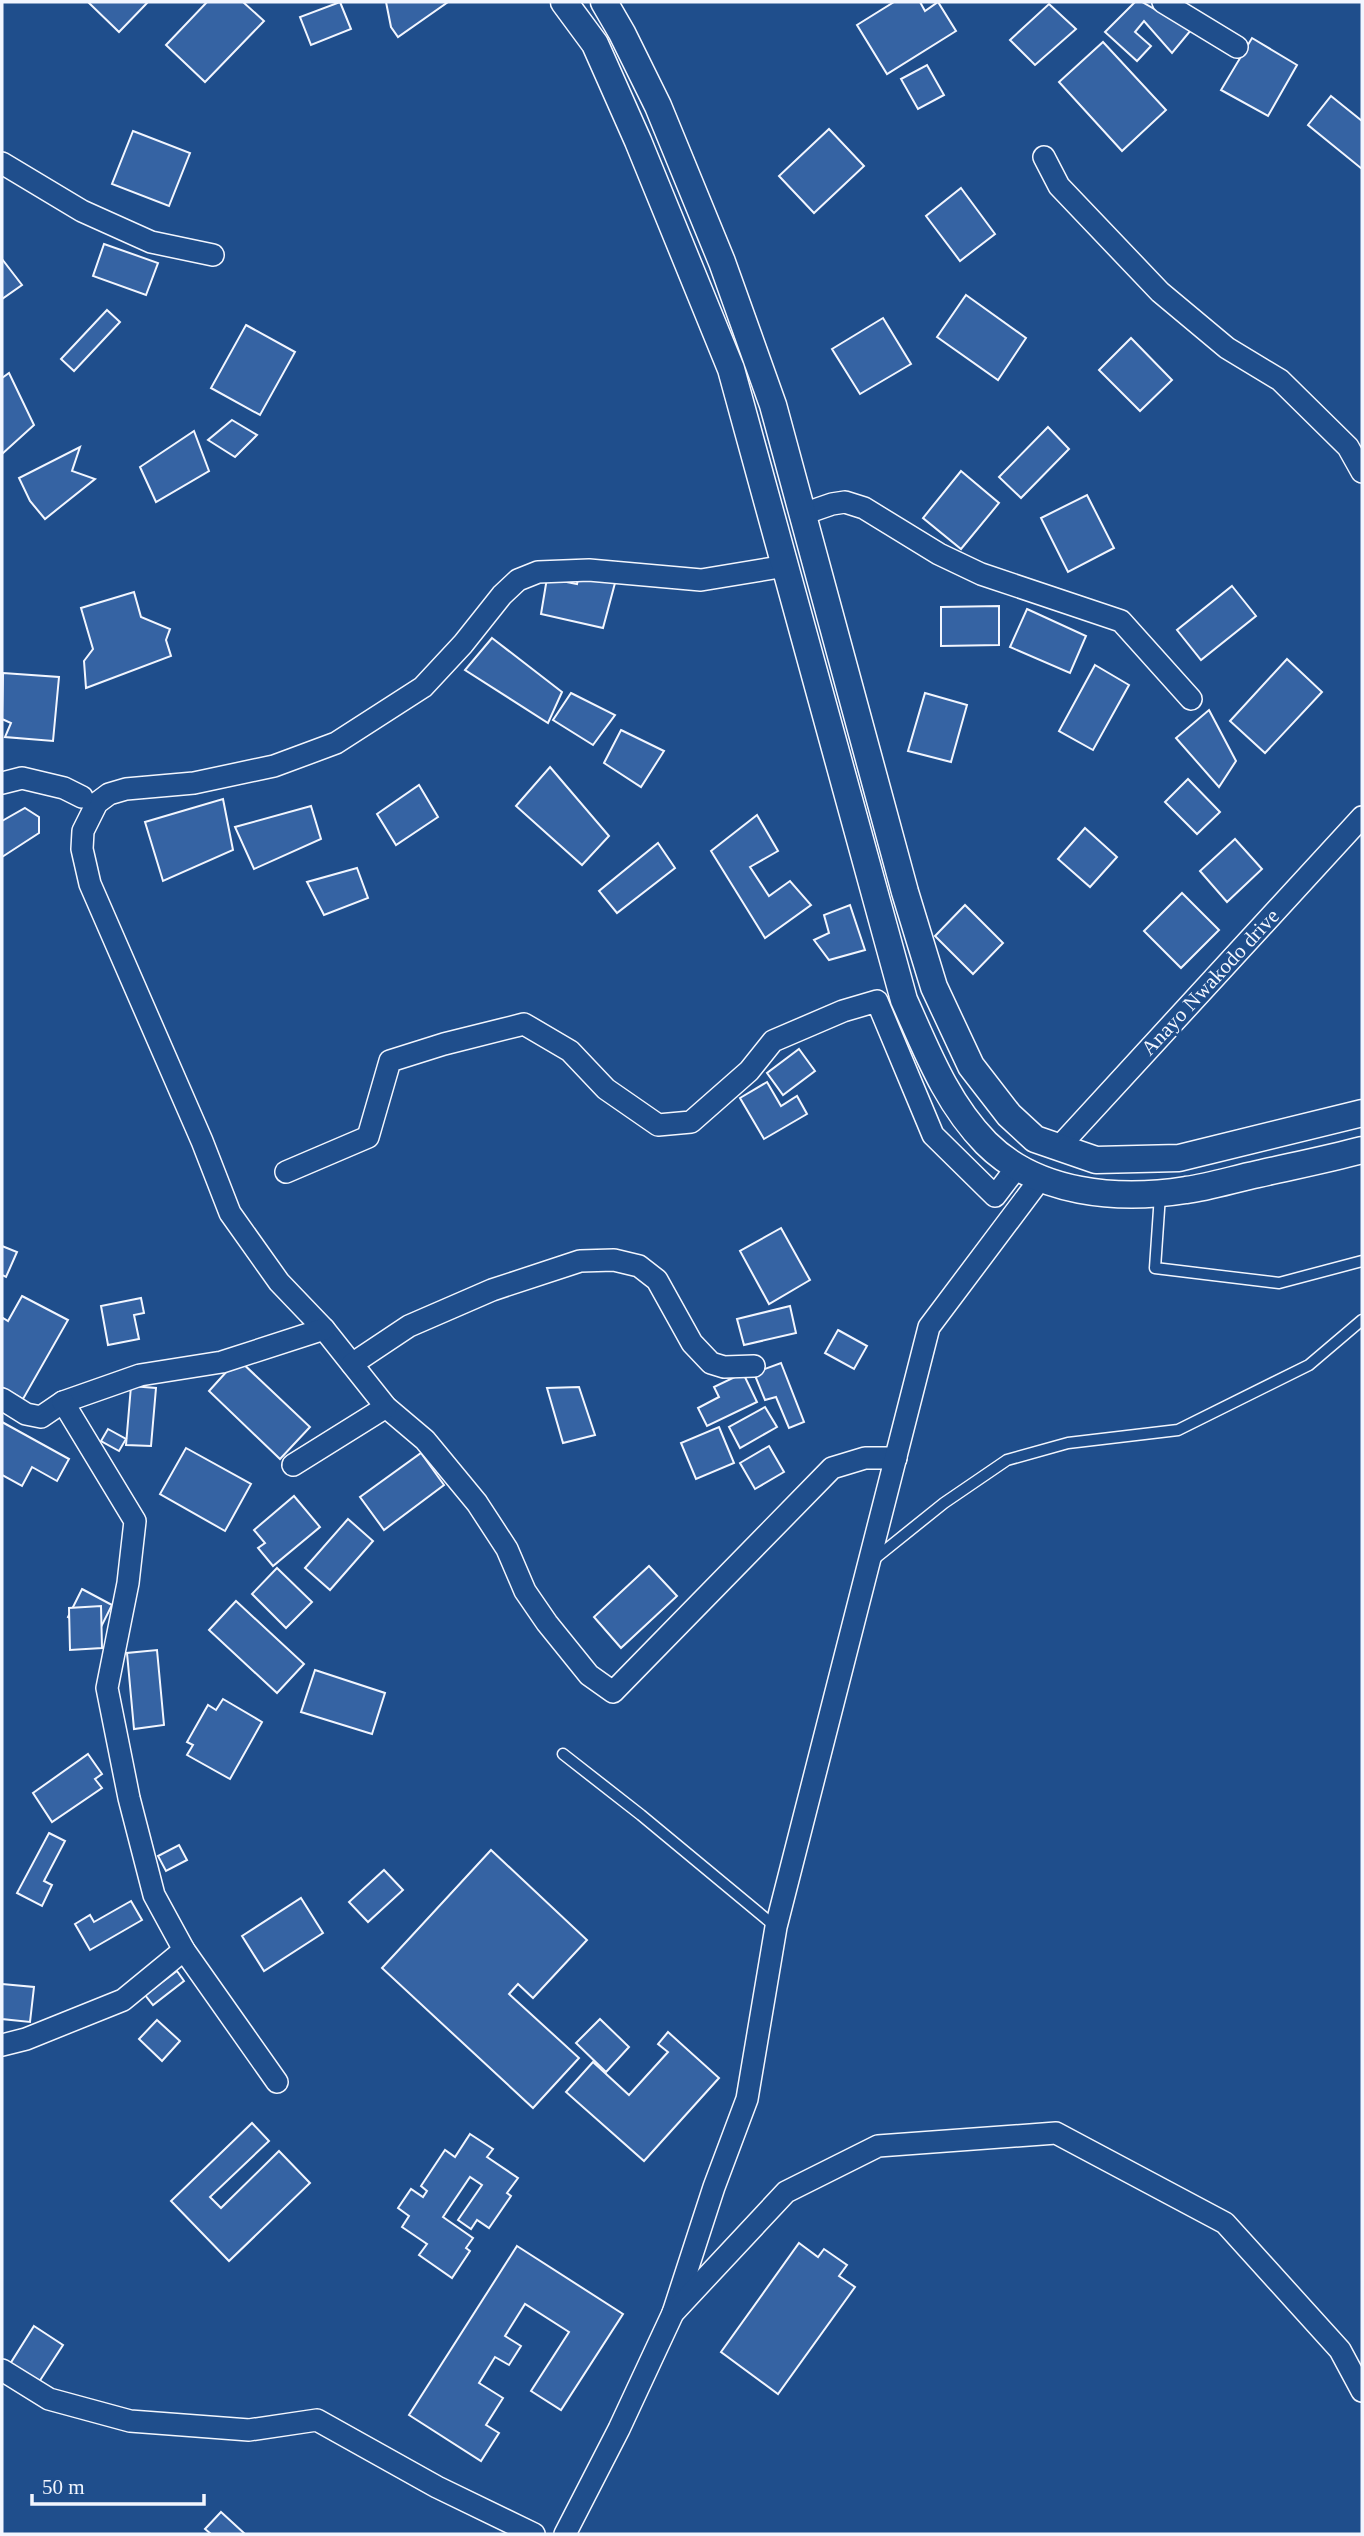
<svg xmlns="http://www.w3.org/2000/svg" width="1364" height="2536" font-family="'Times New Roman',serif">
<rect width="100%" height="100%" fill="#1f4e8c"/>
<g fill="#3563a3" stroke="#f2f6ff" stroke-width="2">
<polygon points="88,2 148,2 119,32"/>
<polygon points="207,2 243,2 264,21 205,82 166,45"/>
<polygon points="340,2 351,29 311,45 300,17"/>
<polygon points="386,2 448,2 398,37 391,27"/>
<polygon points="894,2 920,2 925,11 938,2 956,31 887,74 857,25"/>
<polygon points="1135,2 1142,2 1191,30 1172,53 1144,21 1135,32 1151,46 1137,61 1105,32"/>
<polygon points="1049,4 1076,29 1035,65 1010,40"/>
<polygon points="1252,38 1297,65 1268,116 1221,90"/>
<polygon points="1103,42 1166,110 1122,151 1059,82"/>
<polygon points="927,65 944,95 918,109 901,79"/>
<polygon points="1331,96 1362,121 1362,169 1308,125"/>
<polygon points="829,129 864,166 814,213 779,176"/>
<polygon points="133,131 190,153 169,206 112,184"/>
<polygon points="961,188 995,234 960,261 926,216"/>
<polygon points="104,244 158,263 146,295 93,276"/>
<polygon points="2,259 22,285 2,299"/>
<polygon points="966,295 1026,338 998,380 937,337"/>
<polygon points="107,310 120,322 74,371 61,359"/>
<polygon points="883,318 911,364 860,394 832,349"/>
<polygon points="246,325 295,352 260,415 211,388"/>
<polygon points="1131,338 1172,380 1140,411 1099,370"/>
<polygon points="9,373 34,425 2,454 2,378"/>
<polygon points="232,420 257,435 235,457 208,440"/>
<polygon points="1048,427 1069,449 1021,498 999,477"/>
<polygon points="194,431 209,471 156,502 140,467"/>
<polygon points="80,447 72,471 95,479 45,519 30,501 19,478"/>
<polygon points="961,471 999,503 961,549 923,518"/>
<polygon points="1087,495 1114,548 1068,572 1041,518"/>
<polygon points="579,576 615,583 603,628 541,614 547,578 577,584"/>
<polygon points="1232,586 1256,616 1201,660 1177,630"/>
<polygon points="134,592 141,617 170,629 166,640 171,656 86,688 84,661 93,649 81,608"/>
<polygon points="999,606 999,645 941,646 941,607"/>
<polygon points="1027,609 1086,636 1070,673 1010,647"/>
<polygon points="492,638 562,692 548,723 465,670"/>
<polygon points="1287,659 1322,692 1265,753 1230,721"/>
<polygon points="1095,665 1129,685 1093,750 1059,731"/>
<polygon points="3,673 59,677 53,741 5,737 11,723 2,719"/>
<polygon points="571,693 615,715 593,745 553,720"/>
<polygon points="925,693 967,705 951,762 908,751"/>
<polygon points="1209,710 1236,761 1219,787 1176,738"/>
<polygon points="621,730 664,751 641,787 604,763"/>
<polygon points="550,767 609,836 582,865 516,806"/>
<polygon points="1188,779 1220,812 1197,834 1165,802"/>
<polygon points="419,785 438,817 396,845 377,814"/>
<polygon points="223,799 233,850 163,881 145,822"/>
<polygon points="311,806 321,839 254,869 235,827"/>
<polygon points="25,808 39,817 39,833 2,857 2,821"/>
<polygon points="757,815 778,851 750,867 769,896 790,881 811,905 765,938 711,851"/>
<polygon points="1085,828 1117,857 1090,887 1058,859"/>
<polygon points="1235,839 1262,869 1227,902 1200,871"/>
<polygon points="658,843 675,868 617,913 599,891"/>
<polygon points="357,868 368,898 324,915 307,882"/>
<polygon points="1182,893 1219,930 1181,968 1144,931"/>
<polygon points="850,905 865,950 829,960 814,940 829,933 824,915"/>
<polygon points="965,905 1003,943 973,974 935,936"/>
<polygon points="799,1049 815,1071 783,1095 767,1073"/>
<polygon points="767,1082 781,1106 797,1096 807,1114 764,1139 740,1098"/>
<polygon points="781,1228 810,1280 769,1304 740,1251"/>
<polygon points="2,1246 17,1252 6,1277 2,1275"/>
<polygon points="22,1296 68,1320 23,1399 2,1387 2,1321 3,1318 8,1321"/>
<polygon points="141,1298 144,1313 134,1315 139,1339 108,1345 101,1306"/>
<polygon points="790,1306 796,1333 744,1345 737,1319"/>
<polygon points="838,1330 867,1346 854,1369 825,1353"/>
<polygon points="238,1359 310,1427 280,1459 209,1391"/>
<polygon points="781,1363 804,1422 789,1428 776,1397 765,1400 754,1373"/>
<polygon points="743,1373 757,1402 707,1426 698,1408 719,1397 714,1387"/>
<polygon points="131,1386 156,1388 151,1446 126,1445"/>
<polygon points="579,1387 595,1435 563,1443 547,1388"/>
<polygon points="765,1407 777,1427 740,1448 729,1427"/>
<polygon points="2,1422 69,1459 57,1481 32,1467 22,1486 2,1475"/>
<polygon points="719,1427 734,1463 696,1479 681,1443"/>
<polygon points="108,1429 126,1439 119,1451 101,1441"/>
<polygon points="769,1446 784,1472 755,1489 740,1463"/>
<polygon points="186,1448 251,1484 225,1531 160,1494"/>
<polygon points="421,1453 444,1485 384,1530 360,1497"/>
<polygon points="294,1496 320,1527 273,1566 258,1548 265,1543 254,1530"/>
<polygon points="348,1519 373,1541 330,1590 305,1568"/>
<polygon points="649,1566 677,1596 621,1648 594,1617"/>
<polygon points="277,1568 312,1602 286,1628 252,1594"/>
<polygon points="82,1589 112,1605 98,1633 68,1617"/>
<polygon points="236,1601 304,1664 277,1693 209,1630"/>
<polygon points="101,1606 102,1648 70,1650 69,1608"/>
<polygon points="157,1650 164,1725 134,1729 127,1653"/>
<polygon points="315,1670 385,1693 372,1734 301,1712"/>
<polygon points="223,1699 262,1722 230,1779 187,1755 193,1745 187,1742 208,1705 216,1710"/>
<polygon points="88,1754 102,1774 95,1779 102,1788 52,1822 33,1793"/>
<polygon points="49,1833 65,1841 44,1881 52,1885 42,1906 17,1893"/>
<polygon points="179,1845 187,1860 166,1871 158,1856"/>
<polygon points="491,1850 587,1940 533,1998 518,1984 509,1994 579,2058 533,2108 382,1968"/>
<polygon points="384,1870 403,1890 368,1922 349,1902"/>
<polygon points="301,1898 323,1933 264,1971 242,1936"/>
<polygon points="131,1901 142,1920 90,1950 75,1924 90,1915 94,1922"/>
<polygon points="177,1971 184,1981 153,2005 145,1995"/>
<polygon points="2,1984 34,1987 30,2022 2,2019"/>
<polygon points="600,2019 629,2047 606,2072 576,2043"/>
<polygon points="157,2020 180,2041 162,2061 139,2039"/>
<polygon points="668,2032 719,2078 644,2161 566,2092 593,2062 629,2095 668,2052 658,2044"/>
<polygon points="252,2123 269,2141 210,2197 221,2208 279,2151 310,2183 229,2261 171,2201"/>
<polygon points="470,2134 493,2149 487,2157 518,2178 507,2193 511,2196 489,2228 477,2220 471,2229 458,2220 482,2185 470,2177 443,2217 473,2238 466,2248 470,2251 452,2278 419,2255 427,2244 402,2227 409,2216 398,2208 411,2189 423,2197 427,2191 421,2186 445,2150 455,2157"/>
<polygon points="799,2243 818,2257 824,2249 847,2265 839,2276 855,2287 778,2394 721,2352"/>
<polygon points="517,2246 623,2314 561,2410 531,2391 569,2332 525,2304 505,2336 521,2346 509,2365 495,2357 479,2383 503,2398 486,2425 499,2433 481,2461 409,2415"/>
<polygon points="34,2326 63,2345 39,2382 10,2364"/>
<polygon points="221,2512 245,2534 211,2534 205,2529"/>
</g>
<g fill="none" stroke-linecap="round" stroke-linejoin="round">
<g stroke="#f2f6ff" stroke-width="13">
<g id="service">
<polyline points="1160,1195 1155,1268 1279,1283 1362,1261"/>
<polyline points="873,1560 944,1503 1007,1460 1068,1443 1178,1430 1309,1365 1362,1320"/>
<polyline points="563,1754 641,1815 776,1927"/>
</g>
</g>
<g stroke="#f2f6ff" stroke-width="24">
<g id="minor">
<polyline points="1163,2 1237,47"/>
<polyline points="1044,157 1059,186 1160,292 1227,348 1280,380 1348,447 1362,472"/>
<polyline points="2,163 82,211 151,242 213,255"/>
<polyline points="803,514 832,504 845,502 864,508 939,554 981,574 1121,621 1191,699"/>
<polyline points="786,566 701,580 589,570 538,572 518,580 502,595 463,644 423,687 336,743 274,766 194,783 126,789 109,794 97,803 83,831 82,849 90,884 202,1141 230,1213 279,1282 324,1329 386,1407 425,1440 477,1503 507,1549 525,1591 547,1623 589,1675 613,1692 832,1468 865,1458 896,1458"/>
<polyline points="2,783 22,778 64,788 82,797"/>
<polyline points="1058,1148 1362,817"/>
<polyline points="286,1172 368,1137 390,1061 444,1044 524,1024 570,1051 606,1089 658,1125 691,1122 749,1071 773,1041 843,1011 877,1001 933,1135 995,1196 1017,1167"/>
<polyline points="352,1364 409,1326 492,1290 580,1261 614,1260 639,1266 657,1280 692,1343 711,1363 724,1367 754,1366"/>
<polyline points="2,1399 26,1414 41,1417 63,1402 140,1375 222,1362 324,1329"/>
<polyline points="63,1402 135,1521 128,1583 107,1688 129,1798 154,1895 184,1950 277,2082"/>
<polyline points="293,1465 386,1407"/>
<polyline points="2,2045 26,2039 123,2000 184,1950"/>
<polyline points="673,2313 714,2187 747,2099 776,1927 929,1327 1041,1178"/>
<polyline points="2,2370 49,2399 130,2421 249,2430 317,2420 437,2487 534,2534"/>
<polyline points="565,2534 619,2429 673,2313 786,2192 878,2146 1056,2133 1225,2223 1340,2350 1362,2391"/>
</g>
</g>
<g stroke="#f2f6ff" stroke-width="29">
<g id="tertiary">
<path d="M 564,2 L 595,44 L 638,141 L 731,369 L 904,1000 C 927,1051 946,1102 986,1143 C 1037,1194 1118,1201 1186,1190 C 1210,1187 1234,1179 1258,1174 C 1293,1166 1328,1159 1362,1150"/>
<polyline points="604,2 622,33 658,106 722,262 773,405 905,892 934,987 971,1066 1009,1115 1035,1139 1096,1160 1179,1158 1362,1113"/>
</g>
</g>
<use href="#service" stroke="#1f4e8c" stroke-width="10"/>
<use href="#minor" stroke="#1f4e8c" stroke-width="21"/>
<use href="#tertiary" stroke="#1f4e8c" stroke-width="26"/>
</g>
<g text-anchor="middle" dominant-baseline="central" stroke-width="5" stroke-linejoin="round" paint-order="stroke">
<g font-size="21" fill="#f2f6ff" stroke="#1f4e8c">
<text transform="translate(1210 982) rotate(-47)">Anayo Nwakodo drive</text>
</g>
</g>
<rect width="1364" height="2536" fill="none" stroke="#f2f6ff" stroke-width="7"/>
<path d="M32 2494v10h172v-10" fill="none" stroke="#f2f6ff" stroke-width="3.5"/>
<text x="42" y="2494" font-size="21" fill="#f2f6ff" stroke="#1f4e8c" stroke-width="5" paint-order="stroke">50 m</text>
</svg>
